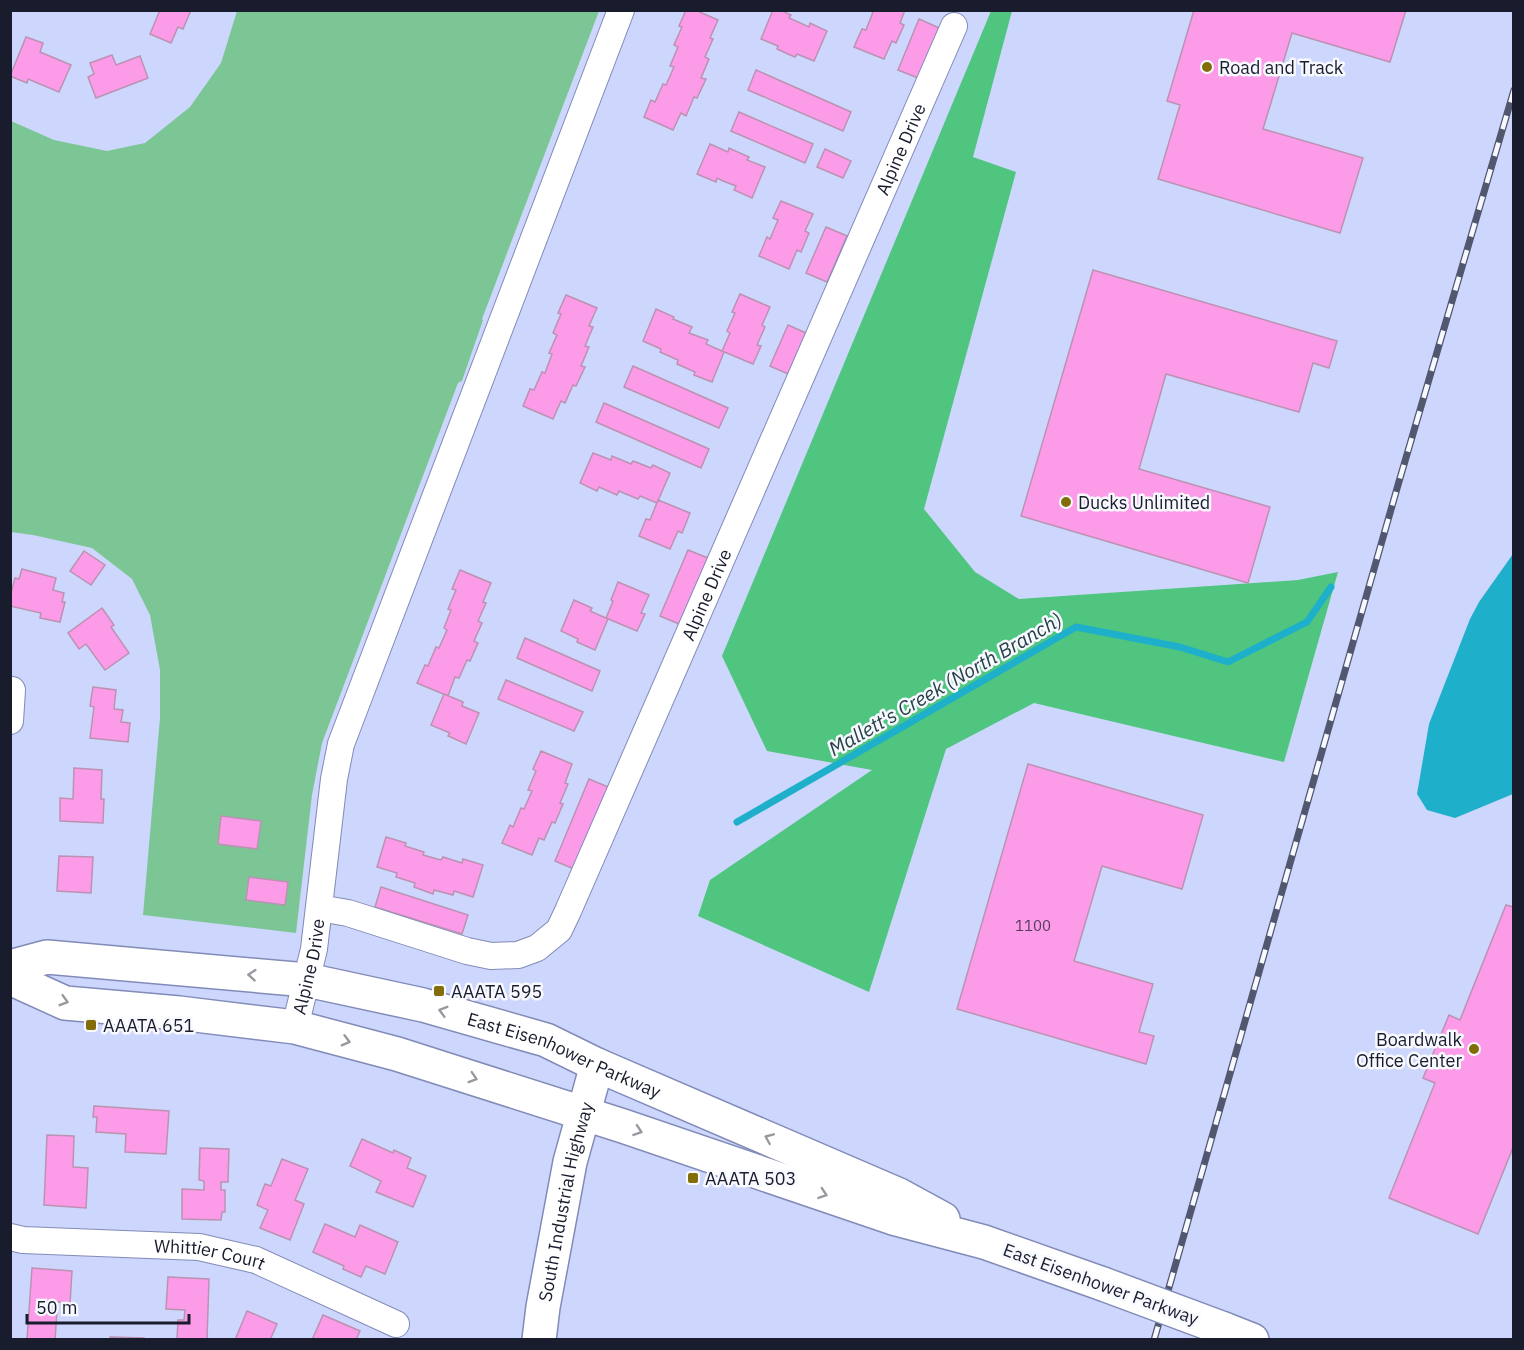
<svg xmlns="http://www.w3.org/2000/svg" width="1524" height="1350" font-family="'IBM Plex Sans',sans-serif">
<rect width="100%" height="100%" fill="#cdd6fc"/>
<polygon fill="#7cc695" points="237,11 599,11 482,319 483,320 464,375 462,381 458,383 322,743 312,795 296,933 143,915 160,718 160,670 150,615 132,579 92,548 33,535 11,532 11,121 54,140 107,151 145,143 190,107 221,63"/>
<polygon fill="#4fc57f" points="991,11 1012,11 973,157 1016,172 924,509 975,572 1019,599 1298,580 1338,572 1284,762 1034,703 946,749 869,992 698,916 710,880 872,770 767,751 722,656"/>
<polygon fill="#1eb0cb" points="1513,554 1513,794 1455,818 1427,810 1417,794 1429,724 1470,619 1479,602"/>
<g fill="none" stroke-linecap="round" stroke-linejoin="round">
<polyline stroke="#1eb0cb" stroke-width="7" points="737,822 1076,627 1180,647 1228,662 1307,622 1331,587"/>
</g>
<g fill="#fc9ce9" stroke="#bc92b2" stroke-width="1.5">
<polygon points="160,10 191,10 183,29 178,27 171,43 150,34"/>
<polygon points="686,10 695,10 718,20 710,38 713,39 705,57 709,59 701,78 706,79 697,98 694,97 686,116 681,113 673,130 644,117 651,100 655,102 663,84 666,85 674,67 670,66 678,47 674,45 682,27 679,26"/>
<polygon points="773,10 780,10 791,15 789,18 809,27 810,23 827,31 814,61 797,54 795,57 788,54 777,49 778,46 761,39"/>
<polygon points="905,10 900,23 904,25 896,43 892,41 884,59 854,47 862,29 866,30 873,12 869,10"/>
<polygon points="1194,10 1406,10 1390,62 1292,33 1263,129 1363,158 1340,233 1158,179 1180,105 1167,101"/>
<polygon points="919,19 939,28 918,78 898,70"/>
<polygon points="26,37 43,43 40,52 71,65 59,92 28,79 27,83 10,76"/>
<polygon points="112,55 116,65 140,56 148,78 96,98 88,77 94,74 90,63"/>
<polygon points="756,70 851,112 843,131 748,90"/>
<polygon points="739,112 813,144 805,163 731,131"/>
<polygon points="710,144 728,152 729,148 749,157 747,160 765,167 752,198 734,190 736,186 723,181 717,178 716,182 697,174"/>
<polygon points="825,149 851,161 843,178 817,167"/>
<polygon points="781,201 813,214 805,231 809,233 801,252 797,250 789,269 759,256 767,237 770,239 778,220 773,218"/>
<polygon points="826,227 847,236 827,282 806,273"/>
<polygon points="1093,270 1337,341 1329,368 1313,363 1299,412 1166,374 1139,469 1270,507 1248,583 1021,516"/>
<polygon points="740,294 770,307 762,325 765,327 757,345 761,346 753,364 722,351 730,333 727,331 735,313 732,312"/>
<polygon points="566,295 597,308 589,326 593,327 585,346 589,347 581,366 585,367 576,386 573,385 565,403 561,401 553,419 523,406 530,389 534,390 542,372 545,373 552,354 549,353 557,335 553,333 561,314 558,313"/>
<polygon points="656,309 674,317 673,319 692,327 689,333 708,340 706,344 724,352 712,382 694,375 695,372 677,364 678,360 660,352 661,349 643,341"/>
<polygon points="788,325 806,333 788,374 770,366"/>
<polygon points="633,366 728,408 719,428 624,387"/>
<polygon points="604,403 709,449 701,468 596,422"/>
<polygon points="593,453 611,460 612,456 631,464 633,461 651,468 653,465 670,473 657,503 640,496 638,499 619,491 617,495 599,487 597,491 580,483"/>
<polygon points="658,500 690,513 682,533 678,531 670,549 639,536 646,519 650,520"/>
<polygon points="688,550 708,558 679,624 660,616"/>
<polygon points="84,551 105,565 91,585 70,571"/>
<polygon points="22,569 56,578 53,590 64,593 62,602 65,602 60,622 40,618 41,613 10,606 10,597 15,578 19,579"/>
<polygon points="460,570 491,583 483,602 486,603 478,621 482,623 474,641 478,643 470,661 467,660 459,678 455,677 448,696 417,683 425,665 428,666 436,647 439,648 447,630 444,628 451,610 448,609 456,590 452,589"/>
<polygon points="618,582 649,595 641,613 645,614 637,631 606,618 613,601 611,600"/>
<polygon points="574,600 592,608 590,611 608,619 595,650 577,642 578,639 561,631"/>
<polygon points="102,608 114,625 111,627 129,653 105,670 86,644 79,649 68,633"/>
<polygon points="525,638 600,671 592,691 517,658"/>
<polygon points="506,680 583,712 574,731 498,699"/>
<polygon points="93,687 116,690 114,709 123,710 121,722 130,723 128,742 90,738 94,707 90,706"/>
<polygon points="444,694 463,702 462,706 479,713 466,744 448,736 450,733 431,725"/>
<polygon points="541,751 572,764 565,783 568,784 560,803 563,804 555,823 552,822 544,840 539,838 532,855 502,843 510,825 513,827 521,808 524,809 532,791 528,790 536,771 533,769"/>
<polygon points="1028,764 1203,815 1182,889 1102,866 1074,961 1153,984 1139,1032 1154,1036 1146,1064 957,1009"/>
<polygon points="74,768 102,770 101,799 104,799 103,823 60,821 60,798 73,799"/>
<polygon points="589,779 608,787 574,869 555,861"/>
<polygon points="221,816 261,821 257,849 218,844"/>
<polygon points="386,837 406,843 405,846 424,852 423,855 437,859 441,860 443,857 462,863 463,859 483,865 473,897 454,891 453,895 434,890 433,894 422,890 414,887 415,883 396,877 397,873 377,867"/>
<polygon points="59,856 93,857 91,893 57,891"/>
<polygon points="249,877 288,882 285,905 246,900"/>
<polygon points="381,887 468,915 462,934 375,907"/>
<polygon points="1506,905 1514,907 1514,1145 1478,1234 1389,1198 1435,1083 1423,1078 1449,1015 1460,1020"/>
<polygon points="94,1106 169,1111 166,1154 125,1152 126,1134 96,1132 97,1117 93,1117"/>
<polygon points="47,1135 74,1136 73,1167 88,1168 86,1208 44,1205"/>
<polygon points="362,1139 393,1153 394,1150 411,1158 407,1168 426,1176 413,1207 376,1192 381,1181 350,1166"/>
<polygon points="200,1148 229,1149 228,1182 221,1182 221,1190 225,1190 225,1212 222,1212 221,1220 182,1219 182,1189 204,1190 204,1181 199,1180"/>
<polygon points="282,1159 308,1169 295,1200 304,1204 290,1240 260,1228 268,1210 257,1205 265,1184 271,1186"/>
<polygon points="325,1224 355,1237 360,1225 398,1242 385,1274 366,1266 361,1277 343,1269 344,1266 313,1252"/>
<polygon points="32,1268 72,1271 70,1303 49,1301 48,1310 57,1311 55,1340 27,1340"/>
<polygon points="168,1277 209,1279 207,1340 177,1340 178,1320 184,1320 185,1310 166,1309"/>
<polygon points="247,1311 277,1324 270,1340 235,1340"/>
<polygon points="323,1315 360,1331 356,1340 312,1340"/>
<polygon points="110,1337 144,1338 144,1340 110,1340"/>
</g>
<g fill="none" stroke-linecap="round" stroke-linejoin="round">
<g stroke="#818bb7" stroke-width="28">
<g id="street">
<polyline points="10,721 12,690"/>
<path id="s1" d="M 319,908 L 348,913 L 467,951 L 491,956 L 518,955 L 537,948 L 559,930 L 568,911 L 954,26"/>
<path id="s2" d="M 295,1027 L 314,949 L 334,779 L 341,744 L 621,10"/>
<path id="s3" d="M 10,1237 L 23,1240 L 199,1247 L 256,1260 L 396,1324"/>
</g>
</g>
<g stroke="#818bb7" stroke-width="36">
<g id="secondary">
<path id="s4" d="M 10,967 L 47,957 L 307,980 L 423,1005 L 546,1040 L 597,1065 L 899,1195 L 943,1219"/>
<polyline points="10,978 65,1003 179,1013 295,1027 397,1054 623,1126 893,1218 984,1242 1103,1284"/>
<polyline points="1224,1329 1252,1340"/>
<path id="s5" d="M 539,1340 L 543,1307 L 570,1162 L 597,1065"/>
</g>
</g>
<use href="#street" stroke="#fff" stroke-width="26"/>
<use href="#secondary" stroke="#fff" stroke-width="33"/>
<g stroke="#51576f" stroke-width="7">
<polyline id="rail" points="1154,1340 1398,485 1514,90"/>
</g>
<use href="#rail" stroke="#f7f9fe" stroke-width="4.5" stroke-dasharray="14" stroke-linecap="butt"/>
<g stroke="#818bb7" stroke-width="36" stroke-linecap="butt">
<polyline id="secondary-bridge" points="1103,1284 1224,1329"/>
</g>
<use href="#secondary-bridge" stroke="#fff" stroke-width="33"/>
</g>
<defs><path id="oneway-chevron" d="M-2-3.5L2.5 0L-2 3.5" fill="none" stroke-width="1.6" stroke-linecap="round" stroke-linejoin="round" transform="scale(1.5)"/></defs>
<g stroke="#9799a0">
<use href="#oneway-chevron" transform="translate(252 975) rotate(-175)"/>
<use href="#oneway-chevron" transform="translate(64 1001) rotate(16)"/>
<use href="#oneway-chevron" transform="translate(443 1011) rotate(-164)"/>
<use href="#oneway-chevron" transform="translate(346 1041) rotate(15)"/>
<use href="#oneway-chevron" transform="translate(473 1078) rotate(18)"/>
<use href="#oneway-chevron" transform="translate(638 1131) rotate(19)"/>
<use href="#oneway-chevron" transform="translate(769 1138) rotate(-157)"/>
<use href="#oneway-chevron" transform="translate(823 1194) rotate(19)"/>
</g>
<g fill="#836d09" stroke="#f7f9fe" stroke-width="2">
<circle cx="1207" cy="67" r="6"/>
<circle cx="1066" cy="502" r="6"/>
<rect x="433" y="985" width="12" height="12" rx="3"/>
<rect x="85" y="1019" width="12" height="12" rx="3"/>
<circle cx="1474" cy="1049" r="6"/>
<rect x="687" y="1172" width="12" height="12" rx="3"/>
</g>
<g text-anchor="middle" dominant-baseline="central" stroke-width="5" stroke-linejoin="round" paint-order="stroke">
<g font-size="15" fill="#513c5c">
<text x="1033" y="925">1100</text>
</g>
<g font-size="18" fill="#181c2d" stroke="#f7f9fe" text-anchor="start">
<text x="1219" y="67">Road and Track</text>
<text x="1078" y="502">Ducks Unlimited</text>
<text x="451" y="991">AAATA 595</text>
<text x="103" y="1025">AAATA 651</text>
<text x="1462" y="1039" text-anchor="end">Boardwalk<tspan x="1462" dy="21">Office Center</tspan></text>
<text x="705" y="1178">AAATA 503</text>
</g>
<g font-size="18" fill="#181c2d" stroke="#f7f9fe">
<text stroke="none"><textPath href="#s1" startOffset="1107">Alpine Drive</textPath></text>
<text stroke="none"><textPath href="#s1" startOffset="621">Alpine Drive</textPath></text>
<text stroke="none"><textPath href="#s2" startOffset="62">Alpine Drive</textPath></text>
<text stroke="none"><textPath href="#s4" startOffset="568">East Eisenhower Parkway</textPath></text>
<text stroke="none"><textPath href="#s5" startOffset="141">South Industrial Highway</textPath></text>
<text stroke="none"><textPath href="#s3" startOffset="201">Whittier Court</textPath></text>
<text transform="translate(1101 1284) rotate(20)">East Eisenhower Parkway</text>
</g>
<g font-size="20" font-style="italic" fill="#254147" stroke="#f7f9fe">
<text transform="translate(945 684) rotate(-30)">Mallett's Creek (North Branch)</text>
</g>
</g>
<rect width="1524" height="1350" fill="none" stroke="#181c2d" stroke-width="24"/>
<path d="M27 1314v9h162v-9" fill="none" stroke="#181c2d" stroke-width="3"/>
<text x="36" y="1314" font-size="18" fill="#181c2d" stroke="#f7f9fe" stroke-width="4.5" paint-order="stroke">50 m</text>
</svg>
